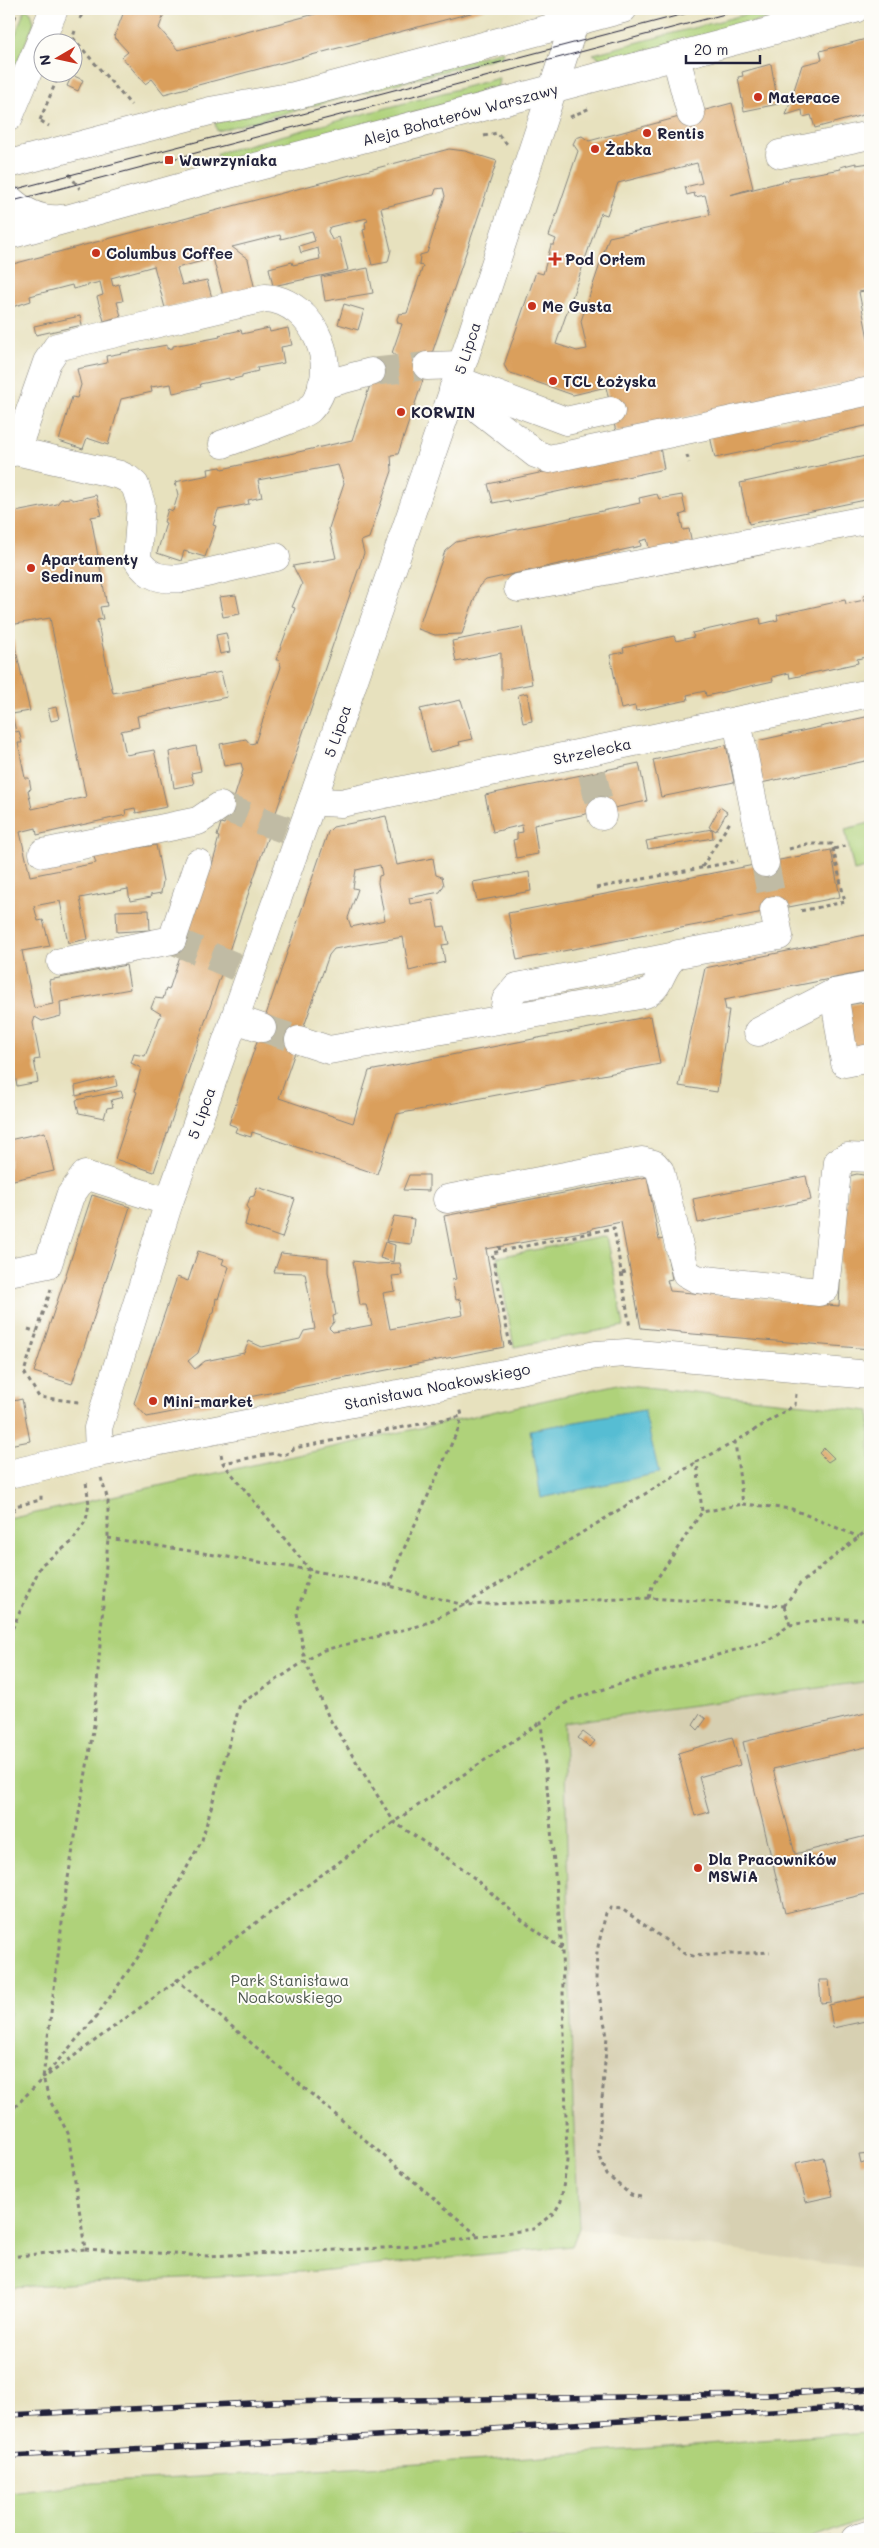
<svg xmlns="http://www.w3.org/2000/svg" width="879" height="2548" font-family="Mali,sans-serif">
<rect width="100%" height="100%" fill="#fdfcf7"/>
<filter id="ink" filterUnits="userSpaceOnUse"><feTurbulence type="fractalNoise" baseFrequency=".02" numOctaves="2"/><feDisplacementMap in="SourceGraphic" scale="10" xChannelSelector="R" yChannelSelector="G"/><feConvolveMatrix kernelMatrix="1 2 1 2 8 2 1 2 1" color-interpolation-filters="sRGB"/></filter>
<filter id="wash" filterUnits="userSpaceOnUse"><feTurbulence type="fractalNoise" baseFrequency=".0096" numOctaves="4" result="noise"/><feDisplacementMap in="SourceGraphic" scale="20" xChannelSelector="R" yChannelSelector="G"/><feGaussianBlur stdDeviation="1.12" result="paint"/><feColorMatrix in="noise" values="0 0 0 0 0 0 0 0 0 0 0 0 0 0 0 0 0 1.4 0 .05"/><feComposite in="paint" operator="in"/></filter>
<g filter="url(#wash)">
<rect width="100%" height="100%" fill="#e7e1be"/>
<polygon fill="#d7d0b2" points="870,1681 870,2270 579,2228 573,2105 564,1723"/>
<g fill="#afd27a" stroke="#687a5a">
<polygon points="25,9 31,12 34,23 9,82 9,52"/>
<polygon points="766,9 806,9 605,61 593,54"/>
<polygon points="503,51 502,56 217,131 215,123"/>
<polygon points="499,78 497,91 219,164 217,153"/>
<polygon points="870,823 870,867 854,871 845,829"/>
<polygon points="607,1236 624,1326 514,1347 497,1257"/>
<polygon points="618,1384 870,1411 870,1681 564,1723 573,2105 579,2228 572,2246 318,2271 9,2287 9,1519"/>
<polygon points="870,2432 870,2517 811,2539 9,2539 9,2493 94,2483 488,2460"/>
</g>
<polygon fill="#56bdd3" stroke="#3c7087" points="644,1410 659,1473 541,1498 530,1430"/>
<g id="blocks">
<g fill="#da9f5c" fill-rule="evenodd">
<polygon points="125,9 166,9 159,28 178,50 334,9 486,9 164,94 152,79 145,84 122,57 128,52 114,37"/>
<polygon points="870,38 870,113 815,128 811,115 803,117 802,110 786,115 802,65 822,60 820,51"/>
<polygon points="771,64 778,104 744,111 738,77 743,76 742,72"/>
<polygon points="72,75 83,80 78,91 67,86"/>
<path d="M 732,103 L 753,188 L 730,195 L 789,180 L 789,178 L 841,169 L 840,167 L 856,163 L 856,165 L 870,163 L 870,290 L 859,292 L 870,349 L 870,378 L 616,432 L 606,387 L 573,395 L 508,372 L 504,365 L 536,272 L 543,274 L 551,245 L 554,245 L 556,239 L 549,236 L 578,151 L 573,144 L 576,138 L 582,136 L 589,141 ZM 697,163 L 702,183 L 685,187 L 687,195 L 694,193 L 695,197 L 705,195 L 710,215 L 609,237 L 581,321 L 587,349 L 577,351 L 556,344 L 601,213 L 607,215 L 618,183 Z"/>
<polygon points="449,149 465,151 497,161 398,454 391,455 392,471 369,538 361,541 364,553 154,1172 115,1159 137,1092 135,1091 141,1068 131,1063 134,1054 145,1056 149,1046 161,1014 151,1008 155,998 163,999 166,989 169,990 208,870 210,871 217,848 216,848 219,837 217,836 221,823 224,824 227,814 229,814 243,770 241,763 224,766 220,744 246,739 250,744 255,743 281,667 279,660 276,660 295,608 292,607 302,584 293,566 336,558 329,528 344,483 338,465 258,480 262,497 248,500 249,504 218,510 213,525 216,526 205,557 184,551 181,561 157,553 166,523 164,522 168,509 173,511 178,495 175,482 209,475 208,469 221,467 222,469 352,440 372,379 368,363 397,357 392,353 402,324 398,323 397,319 399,314 407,313 423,266 419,265 420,255 427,253 445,196 443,188 436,189 434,195 381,208 391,250 388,262 372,265 363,230 366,229 365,222 368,221 367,218 330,227 328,231 332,240 339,237 348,270 273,286 269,268 292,262 293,265 320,259 318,248 301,253 299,246 315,241 312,231 281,239 280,235 232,247 248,259 255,290 223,296 213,258 177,268 182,285 207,280 212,298 165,308 154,266 111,278 113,286 119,284 123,301 117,302 121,316 104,321 97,297 103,295 100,282 73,289 72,285 30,296 31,301 9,308 9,265"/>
<polygon points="368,268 373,293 325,301 321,277"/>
<polygon points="344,304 364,310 358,330 338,324"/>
<polygon points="80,316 82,325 36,335 34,326"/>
<polygon points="269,328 270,332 288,328 292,345 281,347 284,363 257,368 258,371 242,375 242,377 229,380 229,378 200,384 201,387 173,393 171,384 151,387 152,392 121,399 108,445 87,438 83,449 59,441 72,397 77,398 81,385 77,369 107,363 106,356 167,345 167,349 173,348 173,346 220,337 219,335 241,330 242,334"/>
<polygon points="870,403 870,425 715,458 710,436"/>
<polygon points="660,447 664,469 509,502 509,500 493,503 488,484"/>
<polygon points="870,455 870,499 749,524 740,483"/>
<polygon points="657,494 659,499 682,495 686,513 680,515 683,530 689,529 693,548 651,557 647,539 640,541 641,546 486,580 479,586 462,634 435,635 418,629 445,551 456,542 640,503 639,498"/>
<path d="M 96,495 L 102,515 L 91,517 L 107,606 L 100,607 L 103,619 L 97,620 L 113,693 L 221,672 L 227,697 L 137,716 L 139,727 L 121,731 L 126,755 L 154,750 L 167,807 L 136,813 L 135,808 L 125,810 L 126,815 L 37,835 L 36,828 L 20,832 L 30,876 L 96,863 L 93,854 L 156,845 L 163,881 L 161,893 L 150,895 L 151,897 L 130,901 L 128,889 L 80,898 L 88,939 L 68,943 L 60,901 L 34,906 L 38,921 L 43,920 L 50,946 L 22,951 L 34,1008 L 53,1004 L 49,980 L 126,965 L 130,989 L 60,1002 L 61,1016 L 42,1021 L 35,1017 L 33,1023 L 40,1059 L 34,1060 L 38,1082 L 17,1086 L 13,1064 L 9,1065 L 9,509 L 15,512 L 57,504 L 61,499 L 70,498 L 73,500 ZM 50,618 L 86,797 L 32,809 L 28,790 L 31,789 L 29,778 L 25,778 L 18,743 L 22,743 L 19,731 L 16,732 L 12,714 L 30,711 L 10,625 Z"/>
<polygon points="236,595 240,614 223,617 219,597"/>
<polygon points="870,595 870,656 857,659 858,663 790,678 789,673 772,677 773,681 706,696 705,691 687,695 688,700 636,711 635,706 621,709 610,655 624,652 623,648 674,636 676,641 694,637 692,633 760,618 761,624 778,620 777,615 845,600 846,604 864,600 863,596"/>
<polygon points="522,627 532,684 501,690 501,653 456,662 452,641"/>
<polygon points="226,633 230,652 220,654 216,635"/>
<polygon points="527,693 532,721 523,723 518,695"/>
<polygon points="461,700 473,739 459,742 460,745 430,753 420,709"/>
<polygon points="56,707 59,719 51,721 48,709"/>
<polygon points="870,716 870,760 761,783 752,742"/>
<polygon points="726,745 734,782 661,797 653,760"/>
<polygon points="196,746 201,771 191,773 194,784 174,788 169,752"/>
<polygon points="639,763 647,801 534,825 538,854 516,858 513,840 517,839 517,833 523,832 522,825 493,832 485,795"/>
<polygon points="720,807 727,812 716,831 709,827"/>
<path d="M 386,816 L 397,865 L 433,858 L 436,875 L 442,877 L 444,885 L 440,892 L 409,898 L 410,904 L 433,900 L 438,927 L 445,926 L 449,944 L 442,945 L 445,962 L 409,971 L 403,937 L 334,949 L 329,955 L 279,1098 L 353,1123 L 369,1071 L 651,1016 L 660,1064 L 397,1114 L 377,1174 L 252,1132 L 251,1137 L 235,1132 L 237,1127 L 229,1124 L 328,832 L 333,827 ZM 380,865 L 382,875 L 379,876 L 378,883 L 385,920 L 351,927 L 348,918 L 358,889 L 353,888 L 356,870 Z"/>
<polygon points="712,829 713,838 648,849 646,841"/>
<polygon points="831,850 840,897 517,960 508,913"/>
<polygon points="529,872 531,891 477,901 473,882"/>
<polygon points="149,910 150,930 117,932 116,911"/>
<polygon points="870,934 870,971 724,1000 726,1010 729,1010 717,1092 679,1086 705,968"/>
<polygon points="870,1001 870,1048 851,1052 842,1006"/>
<polygon points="115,1076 117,1086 76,1096 75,1086"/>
<polygon points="121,1091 123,1097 111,1100 113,1107 107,1108 104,1118 79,1113 76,1100"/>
<polygon points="45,1132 54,1171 9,1181 9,1140"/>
<polygon points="857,1174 870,1176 870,1349 681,1333 681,1332 641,1328 621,1222 592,1228 592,1230 486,1249 504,1347 147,1417 134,1403 177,1277 188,1281 198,1251 224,1259 222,1264 229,1267 218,1299 216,1298 214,1313 211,1315 198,1353 188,1361 195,1369 205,1361 244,1353 249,1341 262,1347 300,1339 304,1331 315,1329 305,1273 274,1272 281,1253 328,1258 328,1272 336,1315 333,1316 334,1322 329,1328 333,1332 372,1325 366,1305 360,1305 353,1261 377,1264 400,1263 402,1275 392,1276 395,1291 383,1293 390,1329 463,1315 460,1299 456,1300 452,1280 456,1279 444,1216 647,1177 659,1240 664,1239 672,1279 667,1280 670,1291 839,1306 841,1264 839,1264 849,1176"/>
<polygon points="409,1175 429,1175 429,1191 403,1190"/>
<polygon points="806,1176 811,1200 698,1223 693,1199"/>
<polygon points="257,1187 295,1199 282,1238 245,1225 249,1209 247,1206 250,1197 254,1196"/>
<polygon points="92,1195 130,1207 72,1384 34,1372"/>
<polygon points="394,1216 414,1219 411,1244 386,1241"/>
<polygon points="385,1242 395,1245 393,1262 380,1258"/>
<polygon points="22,1399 30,1441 9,1445 9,1402"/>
<polygon points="824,1448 834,1458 828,1462 819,1453"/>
<polygon points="870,1712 870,1746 773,1769 795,1854 870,1835 870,1893 785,1913 743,1742"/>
<polygon points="700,1714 706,1719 698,1730 693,1725"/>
<polygon points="583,1732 595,1741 590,1747 578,1738"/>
<polygon points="732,1737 740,1765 699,1777 709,1812 695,1816 678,1753"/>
<polygon points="819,1980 829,1980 831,2002 821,2003"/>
<polygon points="870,1996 870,2020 833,2028 829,2005"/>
<polygon points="870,2154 870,2161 861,2164 859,2155"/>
<polygon points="823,2157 833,2196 806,2202 796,2163"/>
</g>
</g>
</g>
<g filter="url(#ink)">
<use href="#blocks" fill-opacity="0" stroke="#84827c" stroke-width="1"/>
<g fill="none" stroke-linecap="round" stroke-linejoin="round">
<g stroke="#c0bba4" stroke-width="28" stroke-dasharray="28 14" stroke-linecap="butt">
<polyline points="371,372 427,366"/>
<polyline points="592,773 601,811"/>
<polyline points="220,806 300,835"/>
<polyline points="765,863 774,910"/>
<polyline points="172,940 251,973"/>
<polyline points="262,1028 299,1040"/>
</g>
<g stroke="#84827c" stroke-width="29">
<g id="minor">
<polyline points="676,57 691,114"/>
<polyline points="9,117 54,9"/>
<polyline points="780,154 870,135"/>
<polyline points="9,164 210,111 294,96 623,9"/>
<path d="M 9,199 C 23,212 41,221 61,219"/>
<polyline points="9,235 229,174 855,9"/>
<polyline points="427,366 461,365"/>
<polyline points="457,380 566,421 611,411"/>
<polyline points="322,385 371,372"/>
<polyline points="453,389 536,454 549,459 870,391"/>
<path d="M 16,451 L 120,475 L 128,479 L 135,485 L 141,504 L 137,559 C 148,578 163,580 184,578 L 276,557"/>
<path d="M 9,453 L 16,451 L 47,362 L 57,347 L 265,298 C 315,300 345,373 309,410 C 302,417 238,438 223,444"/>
<polyline points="518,588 870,519"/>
<polyline points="737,721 765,863"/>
<polyline points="313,799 322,802 341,803 870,693"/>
<polyline points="601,811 602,816"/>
<polyline points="43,853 198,821 220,806"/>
<polyline points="61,962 172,940 198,863"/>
<polyline points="834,993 845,1063 870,1058"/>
<polyline points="235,1019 262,1028"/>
<polyline points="503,1019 506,1000 517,987 671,957"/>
<polyline points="758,1032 834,993 870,986"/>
<path d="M 299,1040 L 329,1050 L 645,994 C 663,987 660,963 678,954 L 779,936 L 774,910"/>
<polyline points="447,1199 642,1161 654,1164 660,1171 686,1273 697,1279 819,1292 825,1289 838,1162 847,1157 870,1158"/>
<polyline points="9,1272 48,1264 70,1196 85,1175 169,1202"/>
<polyline points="99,1453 98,1428 169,1202 313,799 457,380 579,9"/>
<polyline points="9,1474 99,1453 596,1355 627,1353 870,1375"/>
<polyline points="855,2539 870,2534"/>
</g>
</g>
<g stroke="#84827c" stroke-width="3" stroke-dasharray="4 4" stroke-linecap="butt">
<polyline points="80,19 84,9"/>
<polyline points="9,34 18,9"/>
<polyline points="73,38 131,105"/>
<polyline points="71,42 75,31"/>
<polyline points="570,117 590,108"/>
<polyline points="40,120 60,72"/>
<polyline points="41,121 49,126"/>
<polyline points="484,136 497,133 507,144"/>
<polyline points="69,174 80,189"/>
<polyline points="687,455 689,463"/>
<polyline points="789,849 807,844 832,844 845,902 800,911"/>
<polyline points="834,849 848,845"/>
<polyline points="702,867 730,822"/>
<polyline points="596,888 738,861"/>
<polyline points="499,1246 500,1252"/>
<polyline points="622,1273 630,1271"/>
<polyline points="51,1289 24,1372 39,1397 79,1402"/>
<polyline points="28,1329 37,1332"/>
<polyline points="510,1345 492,1253 614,1228 630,1328"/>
<polyline points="796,1394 795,1405 735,1442 743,1504 792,1509 859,1537"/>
<polyline points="735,1442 697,1462 702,1512 743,1504"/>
<path d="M 221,1454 L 223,1463 L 275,1453 C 283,1456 288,1455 294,1448 L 462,1416 L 460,1407"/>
<polyline points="9,1517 11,1516 15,1506 41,1500 41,1493"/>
<polyline points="108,1538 310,1570 390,1586 464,1605 649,1598 784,1606"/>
<polyline points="390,1586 397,1564 460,1425 461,1417"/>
<polyline points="649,1598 652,1586 702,1512"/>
<polyline points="784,1606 800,1584 870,1528"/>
<polyline points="784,1606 790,1625"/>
<polyline points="9,1636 41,1565 72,1542 86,1520 89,1504 86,1482"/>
<polyline points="562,1949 523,1921 465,1870 394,1822 329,1718 305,1661 324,1650 422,1625 464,1605 697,1462"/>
<polyline points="176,1979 477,2235"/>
<polyline points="48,2075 394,1822 541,1722"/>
<polyline points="9,2113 43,2078 96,2017 138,1957 202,1840 240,1704 305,1661 297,1613 310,1570 223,1463"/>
<polyline points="641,2197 631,2195 607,2175 598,2151 607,2036 596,1980 597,1951 606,1913 611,1908 622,1909 685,1954 693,1956 770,1952"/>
<polyline points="85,2249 208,2256 405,2247 533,2229 555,2212 561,2201 567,2161 562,1949 541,1722 570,1700 668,1669 767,1641 790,1625 826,1619 870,1619"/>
<polyline points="9,2257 85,2249 68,2133 50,2101 43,2078 66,1890 94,1725 108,1538 108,1500 101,1478"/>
<polyline points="820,2539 831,2535"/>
</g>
<use href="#minor" stroke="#fff" stroke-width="28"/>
<g stroke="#22223b" stroke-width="1">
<polyline points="9,191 703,9"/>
<polyline points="9,202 744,9"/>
</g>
<g stroke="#22223b" stroke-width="5.5">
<g id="rail">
<polyline points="9,2415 273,2402 767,2395 870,2389"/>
<polyline points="9,2456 211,2446 870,2406"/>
</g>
</g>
<use href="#rail" stroke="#fdfcf7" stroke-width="4" stroke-dasharray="11" stroke-linecap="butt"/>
</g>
</g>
<g fill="#c8321e" stroke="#fdfcf7" stroke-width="2">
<circle cx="758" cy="97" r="5"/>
<circle cx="647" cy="133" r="5"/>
<circle cx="595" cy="149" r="5"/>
<rect x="164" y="155" width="10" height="10" rx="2.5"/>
<circle cx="96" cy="253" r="5"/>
<path d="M552.5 251.5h5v5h5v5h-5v5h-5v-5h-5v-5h5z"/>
<circle cx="532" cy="306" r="5"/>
<circle cx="553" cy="381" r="5"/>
<circle cx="401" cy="412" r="5"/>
<circle cx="31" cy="568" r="5"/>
<circle cx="153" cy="1401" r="5"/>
<circle cx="698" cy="1868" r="5"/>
</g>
<g text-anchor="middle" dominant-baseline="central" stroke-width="4" stroke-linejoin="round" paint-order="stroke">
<g font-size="15" font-weight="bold" fill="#22223b" stroke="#fdfcf7" text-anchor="start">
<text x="768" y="97">Materace</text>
<text x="657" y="133">Rentis</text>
<text x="605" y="149">Żabka</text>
<text x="179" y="160">Wawrzyniaka</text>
<text x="106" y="253">Columbus Coffee</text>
<text x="565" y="259">Pod Orłem</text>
<text x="542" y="306">Me Gusta</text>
<text x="563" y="381">TCL Łożyska</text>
<text x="411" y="412">KORWIN</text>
<text x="41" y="559">Apartamenty<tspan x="41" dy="17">Sedinum</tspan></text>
<text x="163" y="1401">Mini-market</text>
<text x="708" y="1859">Dla Pracowników<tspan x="708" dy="17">MSWiA</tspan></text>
</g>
<g font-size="15" fill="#22223b" stroke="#fdfcf7">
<text transform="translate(460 114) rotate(-15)">Aleja Bohaterów Warszawy</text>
<text transform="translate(467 348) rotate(-72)">5 Lipca</text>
<text transform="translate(337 731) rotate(-71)">5 Lipca</text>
<text transform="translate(592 751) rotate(-12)">Strzelecka</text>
<text transform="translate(201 1113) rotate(-70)">5 Lipca</text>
<text transform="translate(437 1386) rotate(-11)">Stanisława Noakowskiego</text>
</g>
<g font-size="15" fill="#4c574e" stroke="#fdfcf7">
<text x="290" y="1980">Park Stanisława<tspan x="290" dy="17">Noakowskiego</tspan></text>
</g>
</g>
<rect width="879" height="2548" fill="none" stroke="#fdfcf7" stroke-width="30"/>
<g transform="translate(58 58) rotate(261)"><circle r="24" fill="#fdfcf7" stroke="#a5a5ac"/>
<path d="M0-4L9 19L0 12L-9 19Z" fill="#c8321e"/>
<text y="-8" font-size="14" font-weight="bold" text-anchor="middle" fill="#22223b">N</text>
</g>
<path d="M686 55v8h74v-8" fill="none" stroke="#22223b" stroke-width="2.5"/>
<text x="694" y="55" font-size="15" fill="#22223b" stroke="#fdfcf7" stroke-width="4" paint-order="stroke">20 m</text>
</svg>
